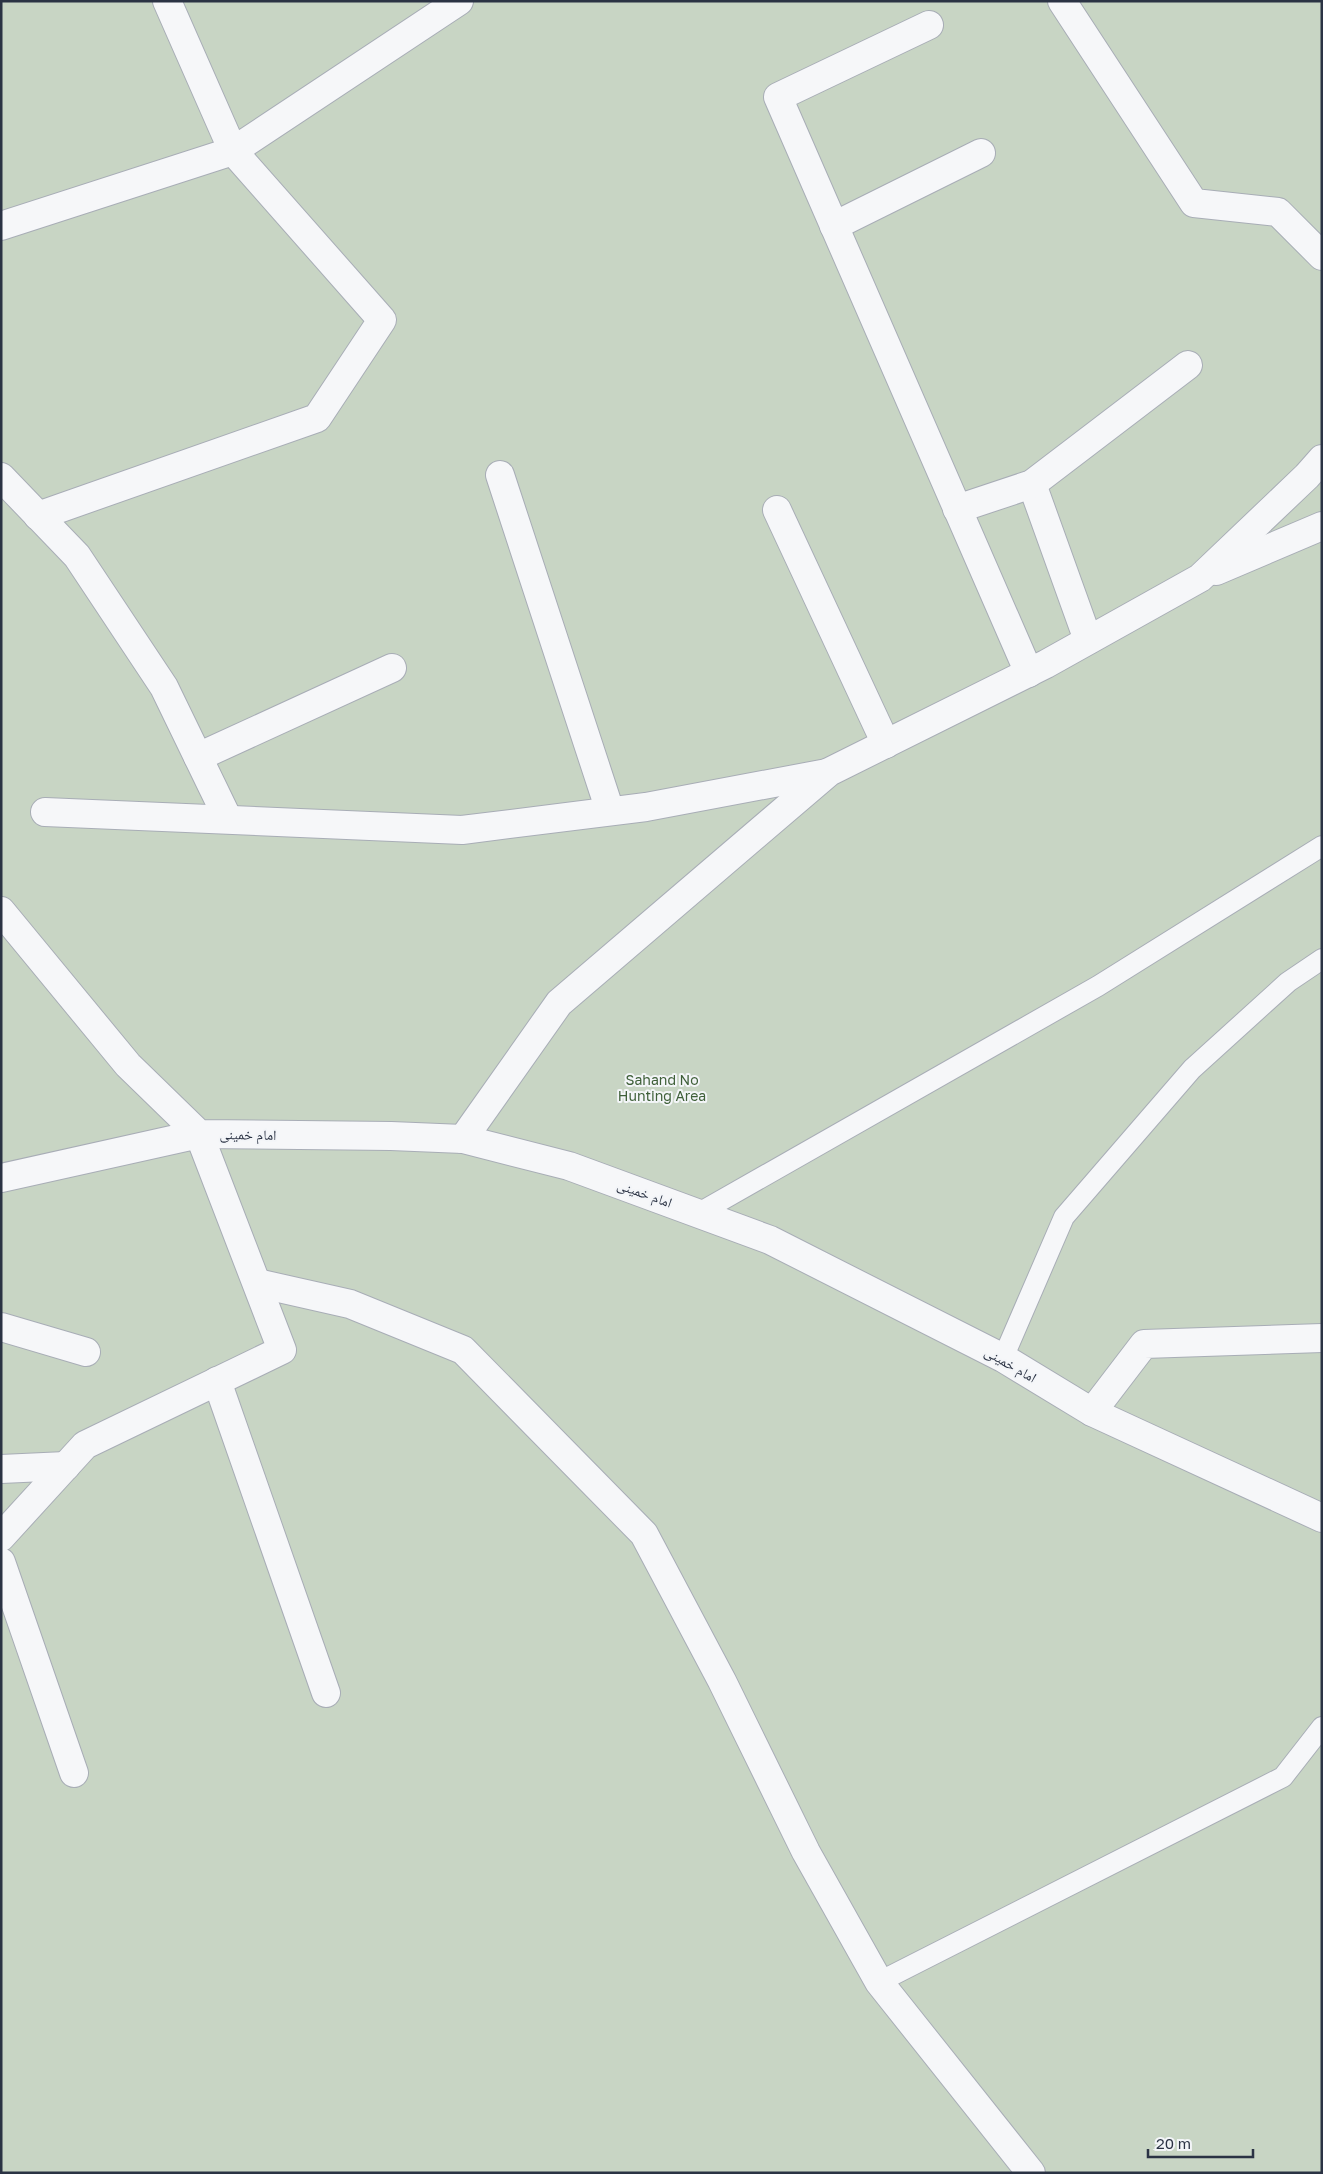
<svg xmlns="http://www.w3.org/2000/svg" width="1323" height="2174" font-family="'Golos Text','Noto Naskh Arabic',sans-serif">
<rect width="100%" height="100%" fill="#e3e6eb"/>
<rect fill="#c8d5c4" x="1" y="1" width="1321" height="2172"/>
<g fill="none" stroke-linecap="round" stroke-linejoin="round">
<g stroke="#a8adb6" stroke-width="22">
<g id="service">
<polyline points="699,1213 1098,986 1322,846"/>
<polyline points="1003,1358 1064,1217 1192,1069 1288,982 1322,959"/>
<polyline points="879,1982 1283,1777 1322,1727"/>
</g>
</g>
<g stroke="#a8adb6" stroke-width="30">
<g id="minor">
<polyline points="1062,1 1194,203 1278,212 1322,256"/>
<polyline points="929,25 778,97 1029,673"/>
<polyline points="1,226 233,151 459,1"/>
<polyline points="834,226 981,153"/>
<polyline points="500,475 610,811"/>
<polyline points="1,477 77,556 164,687 228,819"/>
<polyline points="1032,484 1088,640"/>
<polyline points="957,509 1032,484 1188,365"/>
<polyline points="777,510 886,744"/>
<polyline points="38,516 317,418 382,320 233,151 167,1"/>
<polyline points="1216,571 1322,526"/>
<polyline points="198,757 392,668"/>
<polyline points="45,812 462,830 646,807 827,773"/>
<polyline points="463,1139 559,1003 829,772 1046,664 1200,578 1307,476 1322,459"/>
<polyline points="1,1178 199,1134 282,1350 85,1445 1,1537"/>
<polyline points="257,1283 350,1304 463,1350 644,1534 722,1681 806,1852 879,1982 1031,2173"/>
<polyline points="1,1327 86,1352"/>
<polyline points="217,1381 326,1693"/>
<polyline points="1092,1412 1144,1344 1322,1338"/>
<polyline points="1,1469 66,1466"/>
<polyline points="1,1562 74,1773"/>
</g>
</g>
<g stroke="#a8adb6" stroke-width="30">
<polyline id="tertiary" points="1,911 128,1065 199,1134 391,1136 463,1139 569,1166 770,1240 1003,1358 1092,1412 1322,1518"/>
</g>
<use href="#service" stroke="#f6f7f9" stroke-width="20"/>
<use href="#minor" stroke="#f6f7f9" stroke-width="28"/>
<use href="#tertiary" stroke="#f6f7f9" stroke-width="28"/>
</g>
<g text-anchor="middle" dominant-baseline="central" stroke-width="4" stroke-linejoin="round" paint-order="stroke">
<g font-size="14" fill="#3e5f38" stroke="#f3f5f8">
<text x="662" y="1079">Sahand No<tspan x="662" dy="16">Hunting Area</tspan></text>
</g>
<g font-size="14" fill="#2b3344" stroke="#f3f5f8">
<text transform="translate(248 1134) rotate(1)">امام خمینی</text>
<text transform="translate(645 1193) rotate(20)">امام خمینی</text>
<text transform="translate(1011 1364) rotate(30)">امام خمینی</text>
</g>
</g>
<rect width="1323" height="2174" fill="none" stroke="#2b3344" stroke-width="5"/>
<path d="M1148 2149v8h105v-8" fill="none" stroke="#2b3344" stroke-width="2.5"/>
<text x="1156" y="2149" font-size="15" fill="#2b3344" stroke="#f3f5f8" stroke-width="4" paint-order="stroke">20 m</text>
</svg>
